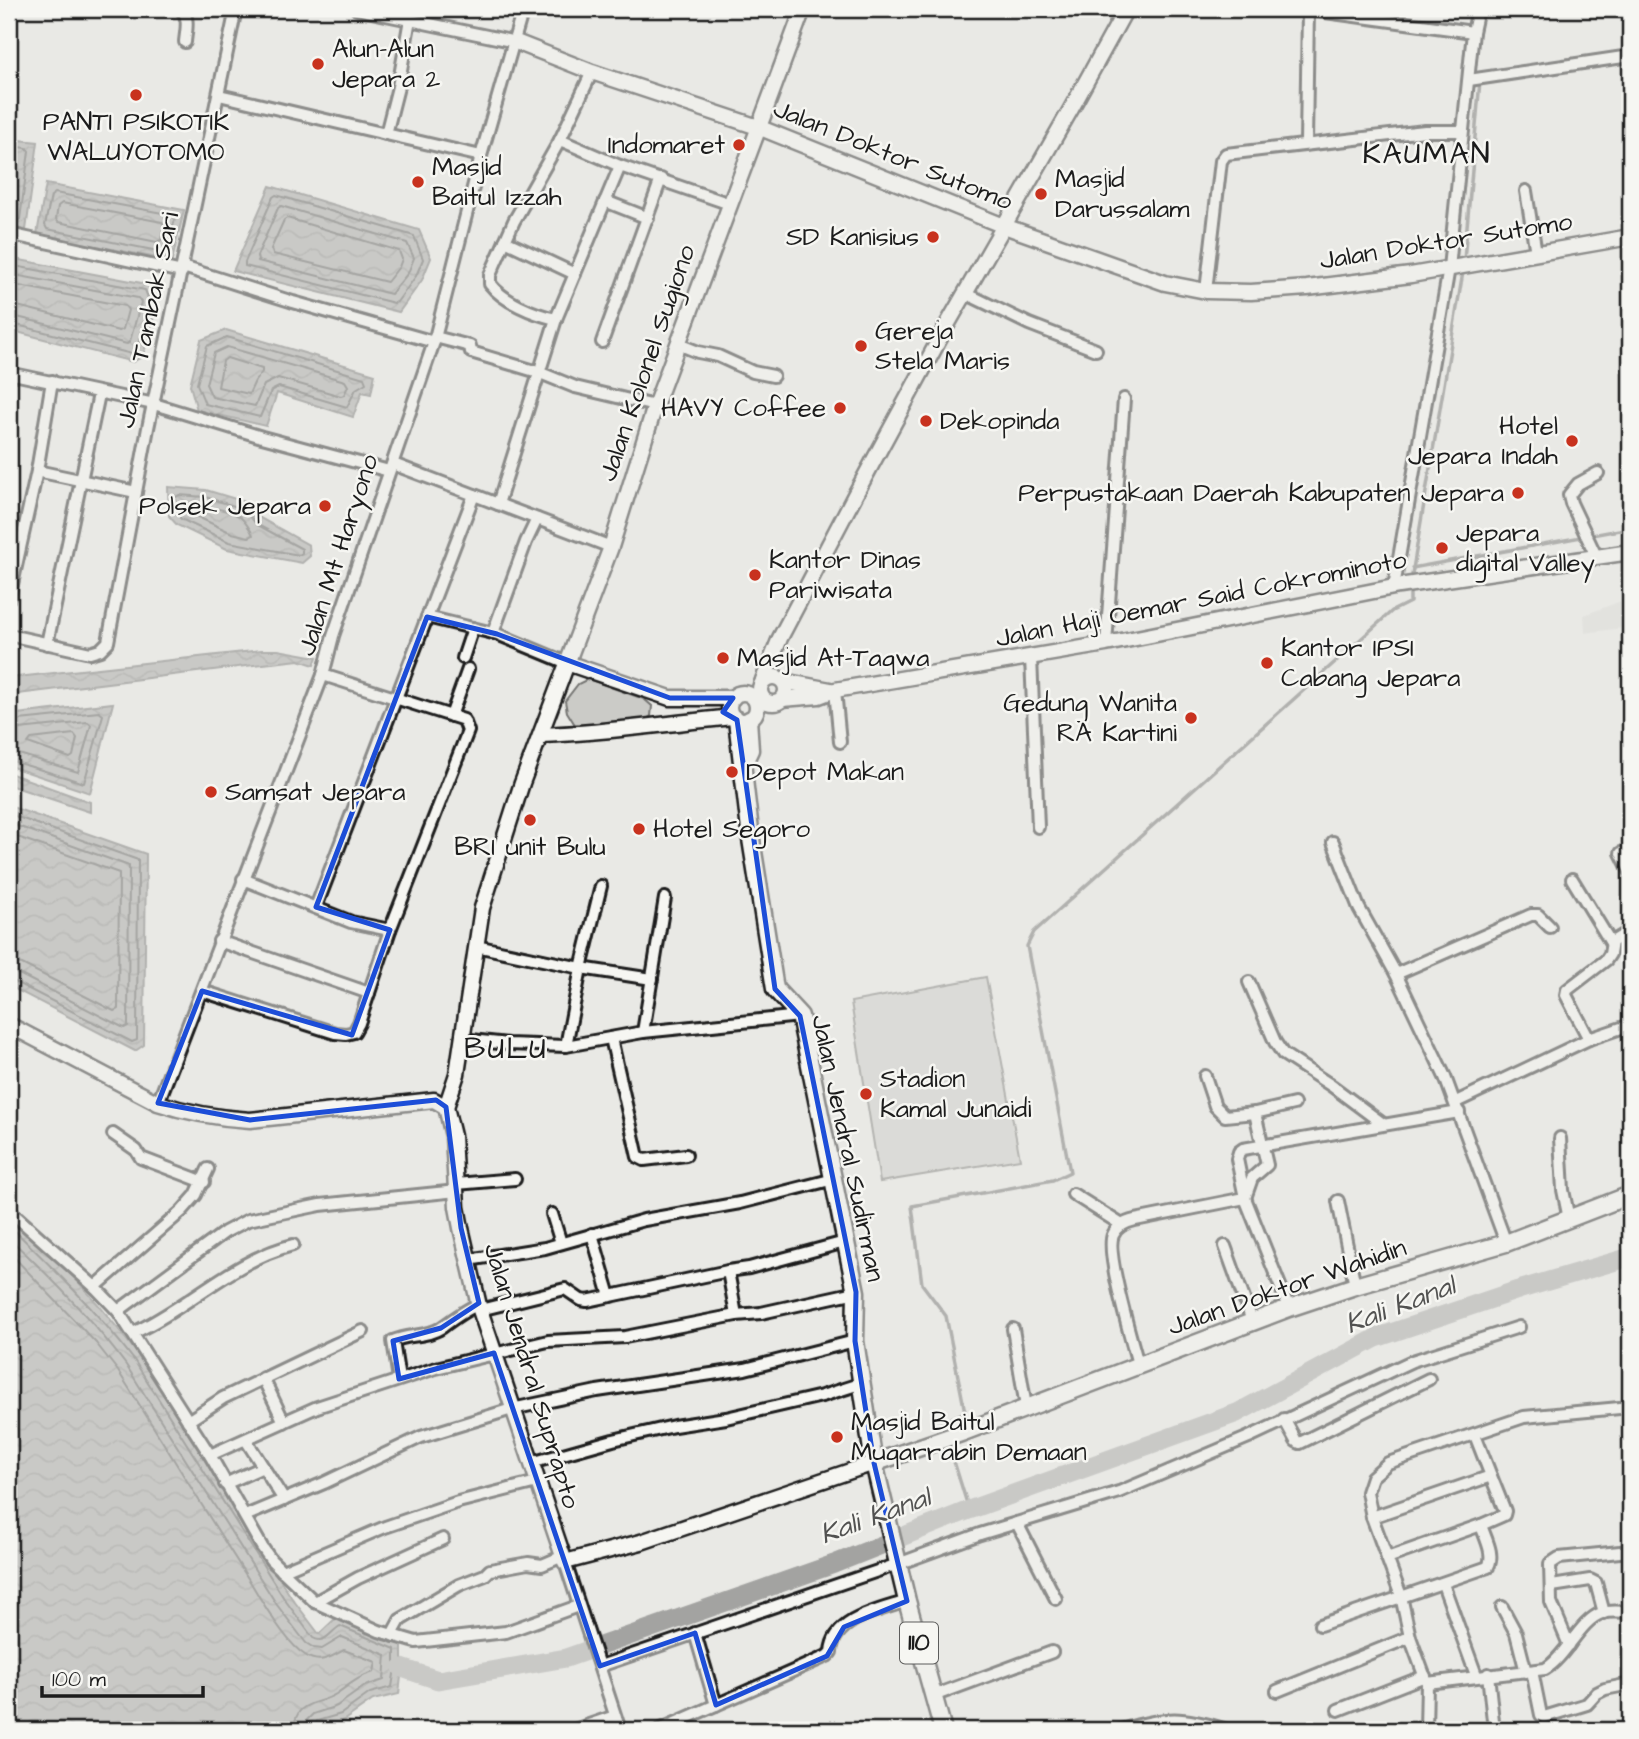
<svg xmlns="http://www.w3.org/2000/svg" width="1639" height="1739" font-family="'Architects Daughter',sans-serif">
<defs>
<pattern id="water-waves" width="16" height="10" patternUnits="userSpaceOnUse" patternTransform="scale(1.75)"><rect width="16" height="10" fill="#a3a3a1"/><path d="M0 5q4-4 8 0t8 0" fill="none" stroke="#848482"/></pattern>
</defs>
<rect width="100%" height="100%" fill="#e9e9e5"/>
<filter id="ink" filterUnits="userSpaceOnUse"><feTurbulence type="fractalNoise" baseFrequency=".0143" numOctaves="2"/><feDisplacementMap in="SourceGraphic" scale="14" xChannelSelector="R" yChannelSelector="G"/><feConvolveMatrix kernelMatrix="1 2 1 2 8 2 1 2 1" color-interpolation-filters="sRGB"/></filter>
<g filter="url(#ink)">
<polygon fill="#dadad6" points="1630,590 1630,627 1585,633 1584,615 1621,601 1621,592"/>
<g fill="#cbcbc7" stroke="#747472" stroke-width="2">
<polygon points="588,679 644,699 652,706 651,716 644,721 577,728 567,712 565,701 578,684"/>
<polygon points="986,977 1020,1159 880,1182 851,1002"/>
</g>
<g fill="url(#water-waves)" stroke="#6d6d6c" stroke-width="2">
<polygon points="9,139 38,142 26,230 9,227"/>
<polygon points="46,184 184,210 172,261 37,234"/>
<polygon points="270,186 419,230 431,258 422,280 399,312 233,271"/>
<polygon points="9,258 152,285 158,302 143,356 133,362 9,330"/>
<polygon points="226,330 375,374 371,394 362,392 353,417 277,393 266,426 197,410 190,385 201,340"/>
<polygon points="168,487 206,490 249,503 260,518 309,545 310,556 302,563 227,549 177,525 169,516"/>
<polygon points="262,650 278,650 317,657 314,665 299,660 254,665 9,695 9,678"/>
<polygon points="113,703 90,793 9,766 9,715"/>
<polygon points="9,773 90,802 90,812 9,785"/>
<polygon points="9,806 146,854 144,1045 135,1051 9,986"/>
<path d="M 9,1216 C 58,1256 102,1306 139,1356 L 291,1597 L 319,1634 L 338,1616 L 402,1643 L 402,1668 L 399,1694 L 373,1700 L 344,1720 L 313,1730 L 9,1730 Z"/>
</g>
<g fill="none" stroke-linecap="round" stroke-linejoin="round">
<g stroke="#525251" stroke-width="2">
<polyline points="9,146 27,148 29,151 20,219 17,221 9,221"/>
<polygon points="55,193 173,215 175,219 167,250 163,252 47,229 45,225 51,196"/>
<polygon points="276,195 414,236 423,259 416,276 397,302 394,303 245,266 245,262 273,197"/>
<polygon points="62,203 162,222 164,225 161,240 157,242 58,222 56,219 58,206"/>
<polygon points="281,206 407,243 414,258 408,273 391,294 258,261 257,256 278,208"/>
<polygon points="287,218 399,251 402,259 399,267 387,282 273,254 271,249 284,220"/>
<polyline points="9,265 145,290 150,303 137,350 132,354 9,323"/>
<polyline points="9,274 138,298 141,302 130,341 127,344 9,315"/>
<polyline points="9,284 125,306 128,310 123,329 119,331 9,304"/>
<polygon points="227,337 364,378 366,383 356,389 347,407 279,387 271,391 260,417 205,404 197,384 207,346"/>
<polygon points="227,347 345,381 348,386 344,395 341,396 278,378 264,385 255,406 212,397 206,384 214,353"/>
<polygon points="227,358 262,369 262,372 255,381 249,394 218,387 223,361"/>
<polygon points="179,495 205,497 244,509 256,524 302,549 302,553 299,555 229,542 181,519 176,513 175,498"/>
<path d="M 186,505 C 198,505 228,509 239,516 C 244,520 251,530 253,535 L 249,537 L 232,533 L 187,512 L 185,508 Z"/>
<polyline points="9,721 99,712 103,715 84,783 9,760"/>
<polyline points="9,730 88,722 91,725 78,772 9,751"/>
<polygon points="74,734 77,738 73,756 70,758 28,743 31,739"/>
<polyline points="9,814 138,860 137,1040 132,1042 15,982 9,981"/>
<polyline points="9,823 129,866 128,1026 124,1028 19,974 9,972"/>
<polyline points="9,834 119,873 118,1009 114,1011 22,964 9,961"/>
<path d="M 9,1225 C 53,1268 97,1311 134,1360 L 285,1600 L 313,1638 C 325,1645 331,1631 340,1626 L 395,1649 L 395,1668 L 392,1687 L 370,1693 L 341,1714 L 317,1721 L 313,1730"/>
<path d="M 9,1238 C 51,1277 91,1318 126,1365 L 277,1605 L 306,1643 L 314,1648 L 322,1649 L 342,1637 L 386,1655 L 384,1680 L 365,1686 L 337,1706 L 313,1714 L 306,1721 L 304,1730"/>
<path d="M 9,1252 L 96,1343 L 118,1371 C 163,1441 206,1513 251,1583 C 262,1602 287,1644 305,1655 C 319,1665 331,1657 344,1650 L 376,1662 L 374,1672 C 359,1676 349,1685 336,1694 C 317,1706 295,1699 294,1730"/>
</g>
<g stroke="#6d6d6c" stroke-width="3.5">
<polyline points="1464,260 1480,81"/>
<polyline points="1412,568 1630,528"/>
<polyline points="1411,581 1463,272"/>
<polyline points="946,1434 942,1422 965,1412 946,1316 922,1284 912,1206 1053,1180 1070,1172 1027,946 1034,932 1392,611 1410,602 1410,589"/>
<polyline points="948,1442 969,1510"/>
</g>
<polyline stroke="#a3a3a1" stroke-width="19" points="402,1668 438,1680 566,1658 834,1564 969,1510 1237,1413 1376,1338 1518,1290 1630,1257"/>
<g stroke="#1c1c1c" stroke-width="16">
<g id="street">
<path d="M 181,9 C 190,18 186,30 185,42"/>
<polyline points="357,9 516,42"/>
<polyline points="1303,9 1473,32"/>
<polyline points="1469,80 1630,56"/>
<polyline points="219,95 386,134 398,87 410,19"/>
<polyline points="386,134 481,156"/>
<polyline points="560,140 592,72"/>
<polyline points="1306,143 1308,10"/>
<polyline points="1526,191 1536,253"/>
<polyline points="605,201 648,218"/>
<polyline points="9,234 182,272"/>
<polyline points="505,241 575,274"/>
<polyline points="183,267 293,302 434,342"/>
<polyline points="1206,291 1221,161 1226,154 1425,131 1462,131"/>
<polyline points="965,293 1029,324 1096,350"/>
<polyline points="556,319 620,166"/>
<polyline points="435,337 470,346 471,352 538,372 575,387 655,406"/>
<polyline points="602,342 661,179"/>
<polyline points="678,344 698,352 718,356 753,372 773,376"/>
<polyline points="9,373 154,404 262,437 389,471"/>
<polyline points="393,464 611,547"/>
<polyline points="37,471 136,492"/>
<path d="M 498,504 L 556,319 C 533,314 504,302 490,284 L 490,275 L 514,221 L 560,140 L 620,166 L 730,204"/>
<polyline points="1597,558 1571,503 1569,495 1578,484 1598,473"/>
<polyline points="1394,587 1449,268 1473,32 1478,9"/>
<polyline points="9,598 37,471 52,381"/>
<polyline points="427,617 497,634 567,663"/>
<polyline points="493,633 526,542 537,519"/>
<polyline points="9,635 90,653 100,650 108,642 148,428 236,9"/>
<polyline points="47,644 99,394"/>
<polyline points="1106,644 1124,399"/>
<polyline points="1031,657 1038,827"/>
<polyline points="463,658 473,628"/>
<polyline points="835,690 840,742"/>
<polyline points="451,716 468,669"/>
<polyline points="1333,842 1359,908 1396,974 1445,1077 1506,1243"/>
<polyline points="1621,853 1630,871"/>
<polyline points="243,879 351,922 390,930"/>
<polyline points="1572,879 1611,943"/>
<polyline points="316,907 474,495"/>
<polyline points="219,941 369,993"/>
<polyline points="476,946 581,968 652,979"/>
<polyline points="1396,974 1531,915 1538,915 1550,927"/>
<polyline points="1249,982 1275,1042 1283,1054 1332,1086 1383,1124"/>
<polyline points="202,991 335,1033 346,1034 354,1032 359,1023 390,930 468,731 464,720 323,675"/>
<polyline points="643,1032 665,898"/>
<polyline points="611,1038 638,1157 644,1160 686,1155"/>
<polyline points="462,1039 508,1044 566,1046 643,1032 800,1016"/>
<polyline points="1589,1039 1630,1025"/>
<polyline points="566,1046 581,968 601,886"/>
<polyline points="1205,1076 1215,1106 1225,1116 1255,1113 1294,1104"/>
<polyline points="1456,1102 1589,1039 1566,995 1567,990 1606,960 1610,954 1612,942 1630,931"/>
<polyline points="158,1103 323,675 333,636 434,342 481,156 523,9"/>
<polyline points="113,1134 136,1150 141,1158 204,1182"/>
<polyline points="1560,1138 1563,1190 1569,1219"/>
<polyline points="456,1184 515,1179"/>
<polyline points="1073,1194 1122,1225"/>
<polyline points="1338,1201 1355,1286"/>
<polyline points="9,1210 95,1287 118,1311 210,1455 262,1547 271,1560 315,1602 379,1631 416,1642 506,1632 578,1606"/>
<polyline points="552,1214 561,1243"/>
<polyline points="592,1234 610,1296"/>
<polyline points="1225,1246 1252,1321"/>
<polyline points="468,1260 545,1248 644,1220 740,1203 834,1179"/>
<polyline points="728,1271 736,1315"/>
<polyline points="95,1287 182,1211 196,1195 208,1169"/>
<polyline points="1289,1308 1245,1198 1237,1159 1239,1152 1243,1149 1459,1112"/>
<polyline points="480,1310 565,1289 581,1300 587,1301 728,1271 749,1268 845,1242"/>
<polyline points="118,1311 225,1232 248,1220 320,1205 457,1191"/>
<polyline points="1013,1329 1026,1407"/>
<path d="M 133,1333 C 188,1308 233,1260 293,1245"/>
<path d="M 1138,1364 C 1132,1342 1105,1252 1113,1235 C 1117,1226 1126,1222 1135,1220 L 1245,1198 L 1252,1178 L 1267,1165 L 1255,1113"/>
<polyline points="263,1378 284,1422"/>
<path d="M 399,1379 L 393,1341 C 407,1334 428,1337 441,1328 C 453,1319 465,1310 479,1304"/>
<polyline points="1284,1419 1296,1441 1300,1443 1429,1379"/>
<polyline points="188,1421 223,1398 363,1331"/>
<polyline points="246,1440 284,1500"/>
<polyline points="210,1455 317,1407 436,1368 548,1341 625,1337 736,1315 761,1313 856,1292"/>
<polyline points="531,1463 613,1440 674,1426 726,1418 822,1396 863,1383"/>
<polyline points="225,1484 263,1467"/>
<polyline points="245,1516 324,1483 421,1437 512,1409 597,1391 745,1369 855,1341"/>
<polyline points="1372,1517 1491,1476 1475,1435"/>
<polyline points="1017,1523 1056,1599"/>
<polyline points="1387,1558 1481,1525 1504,1515 1505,1511 1491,1476"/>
<polyline points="565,1562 620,1730"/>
<polyline points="282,1571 385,1527 458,1502 537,1482"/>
<polyline points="1443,1584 1476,1675"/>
<polyline points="1552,1586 1590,1580 1596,1583 1604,1613"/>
<polyline points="315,1602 358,1578 443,1539"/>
<polyline points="1502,1607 1516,1633 1526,1672"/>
<path d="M 1320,1625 L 1488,1567 C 1495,1554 1485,1538 1481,1525"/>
<polyline points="695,1633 716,1705"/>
<polyline points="394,1636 394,1631 400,1620 459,1585 485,1575 490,1570 528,1563 542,1565 563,1556"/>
<polyline points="1569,1645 1551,1602 1550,1564 1559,1558 1630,1551"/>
<polyline points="600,1666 898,1564 980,1534 1119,1492 1249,1437 1412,1361 1519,1327"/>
<polyline points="1532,1671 1541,1715 1544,1717 1587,1704 1597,1693 1605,1689 1630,1684"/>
<polyline points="1488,1674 1494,1730"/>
<polyline points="1427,1683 1410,1637 1401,1596 1372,1517 1367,1492 1372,1477 1388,1463 1524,1417 1630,1407"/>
<polyline points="1277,1691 1410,1637"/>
<polyline points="933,1696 1052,1652"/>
<polyline points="1338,1710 1425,1676"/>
<polyline points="574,1730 615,1716"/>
<path d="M 659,1730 L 827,1656 L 831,1652 C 833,1618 881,1610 907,1601"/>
<path d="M 1121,1730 C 1168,1716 1181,1716 1227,1730"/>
<path d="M 1426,1730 L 1427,1683 L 1545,1669 C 1566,1657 1580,1620 1602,1613 C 1611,1610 1621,1612 1630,1612"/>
</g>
</g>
<g stroke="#1c1c1c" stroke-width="19">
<g id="secondary">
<polyline points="516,42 592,72 758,127 1004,226 1165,283 1206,291 1251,292 1307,288 1411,275 1630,237"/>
<polyline points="567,663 670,698 733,698"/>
<circle cx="773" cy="690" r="13"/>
<polyline points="763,680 780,638 855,495 947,325 1071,109 1126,9"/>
<polyline points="783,681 830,690"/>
<circle cx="743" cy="707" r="14"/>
<polyline points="782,699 819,696 835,690 1106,644 1399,586 1630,552"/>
<path d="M 541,735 C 605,733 669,723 733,717"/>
<polyline points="743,767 751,750 749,719"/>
<path d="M 9,1025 L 158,1103 C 188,1113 218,1118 250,1120 L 434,1100 L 446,1107"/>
<polyline points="446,1107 457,1074 482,908 522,783 611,547 655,406 803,9"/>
<polyline points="446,1107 453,1136 457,1207 461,1228 480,1310 565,1562 641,1542 874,1463"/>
</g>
</g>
<g stroke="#1c1c1c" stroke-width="21">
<g id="primary">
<polyline points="737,720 751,839 775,989 800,1016 856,1292 855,1341 874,1463 907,1601 943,1730"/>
<polyline points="874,1463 961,1433 1289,1308 1355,1286 1506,1243 1630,1195"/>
</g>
</g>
<use href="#street" stroke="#f6f6f2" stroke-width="10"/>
<use href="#secondary" stroke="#f6f6f2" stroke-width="14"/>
<use href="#primary" stroke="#f6f6f2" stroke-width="16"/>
</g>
</g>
<path d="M0 0H1639V1739H0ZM 427,617 L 497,634 L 670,698 L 733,698 L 723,712 L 737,720 L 775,989 L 800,1016 L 856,1292 L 855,1341 L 874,1463 L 907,1601 L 844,1627 L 827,1656 L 716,1705 L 695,1633 L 600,1666 L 494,1353 L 399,1379 L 393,1341 L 441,1328 L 479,1303 L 461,1228 L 446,1107 L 436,1100 L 250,1120 L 158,1103 L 202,991 L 352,1035 L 390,930 L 316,907 Z" fill="#e9e9e5" fill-opacity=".55" fill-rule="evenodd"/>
<path fill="none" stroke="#1d4ed8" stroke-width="5" stroke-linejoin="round" d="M 427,617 L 497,634 L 670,698 L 733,698 L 723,712 L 737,720 L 775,989 L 800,1016 L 856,1292 L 855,1341 L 874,1463 L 907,1601 L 844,1627 L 827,1656 L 716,1705 L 695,1633 L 600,1666 L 494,1353 L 399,1379 L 393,1341 L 441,1328 L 479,1303 L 461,1228 L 446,1107 L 436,1100 L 250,1120 L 158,1103 L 202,991 L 352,1035 L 390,930 L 316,907 Z"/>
<g fill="#c8321e" stroke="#f6f6f2" stroke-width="2.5">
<circle cx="318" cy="64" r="7"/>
<circle cx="136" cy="95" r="7"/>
<circle cx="739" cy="145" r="7"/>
<circle cx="418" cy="182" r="7"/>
<circle cx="1041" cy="194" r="7"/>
<circle cx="933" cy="237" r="7"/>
<circle cx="861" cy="346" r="7"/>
<circle cx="840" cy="408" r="7"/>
<circle cx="926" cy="421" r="7"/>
<circle cx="1572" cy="441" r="7"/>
<circle cx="1518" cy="493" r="7"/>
<circle cx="325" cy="506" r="7"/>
<circle cx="1442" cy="548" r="7"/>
<circle cx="755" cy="575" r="7"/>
<circle cx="723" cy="658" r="7"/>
<circle cx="1267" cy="663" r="7"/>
<circle cx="1191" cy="718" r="7"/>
<circle cx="732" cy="772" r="7"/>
<circle cx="211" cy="792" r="7"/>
<circle cx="530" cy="820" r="7"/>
<circle cx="639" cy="829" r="7"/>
<circle cx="866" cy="1094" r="7"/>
<circle cx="837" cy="1437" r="7"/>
</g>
<g text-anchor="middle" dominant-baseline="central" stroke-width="5" stroke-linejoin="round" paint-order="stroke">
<rect fill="#f6f6f2" stroke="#5d5d5c" stroke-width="2" x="900" y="1622.5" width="38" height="41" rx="5"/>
<g font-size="24" font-weight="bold" fill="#1c1c1c">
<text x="919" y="1643">110</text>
</g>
<g font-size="26" fill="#1c1c1c" stroke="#f6f6f2" text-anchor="start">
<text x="332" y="49">Alun-Alun<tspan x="332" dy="30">Jepara 2</tspan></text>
<text x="136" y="122" text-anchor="middle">PANTI PSIKOTIK<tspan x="136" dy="30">WALUYOTOMO</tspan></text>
<text x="725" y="145" text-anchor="end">Indomaret</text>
<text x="432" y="167">Masjid<tspan x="432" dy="30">Baitul Izzah</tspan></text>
<text x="1055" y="179">Masjid<tspan x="1055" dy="30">Darussalam</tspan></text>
<text x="919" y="237" text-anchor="end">SD Kanisius</text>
<text x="875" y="331">Gereja<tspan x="875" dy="30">Stela Maris</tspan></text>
<text x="826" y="408" text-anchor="end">HAVY Coffee</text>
<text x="940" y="421">Dekopinda</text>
<text x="1558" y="426" text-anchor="end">Hotel<tspan x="1558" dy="30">Jepara Indah</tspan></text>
<text x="1504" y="493" text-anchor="end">Perpustakaan Daerah Kabupaten Jepara</text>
<text x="311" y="506" text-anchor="end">Polsek Jepara</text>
<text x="1456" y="533">Jepara<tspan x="1456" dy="30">digital Valley</tspan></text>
<text x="769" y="560">Kantor Dinas<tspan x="769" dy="30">Pariwisata</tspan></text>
<text x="1281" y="648">Kantor IPSI<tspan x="1281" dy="30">Cabang Jepara</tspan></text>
<text x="737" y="658">Masjid At-Taqwa</text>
<text x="1177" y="703" text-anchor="end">Gedung Wanita<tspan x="1177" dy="30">RA Kartini</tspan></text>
<text x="746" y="772">Depot Makan</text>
<text x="225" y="792">Samsat Jepara</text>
<text x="653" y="829">Hotel Segoro</text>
<text x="530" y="847" text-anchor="middle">BRI unit Bulu</text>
<text x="880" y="1079">Stadion<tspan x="880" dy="30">Kamal Junaidi</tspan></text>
<text x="851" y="1422">Masjid Baitul<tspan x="851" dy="30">Muqarrabin Demaan</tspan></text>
</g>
<g font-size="26" fill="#1c1c1c" stroke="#f6f6f2">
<text transform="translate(893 155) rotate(22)">Jalan Doktor Sutomo</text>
<text transform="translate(1446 241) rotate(-9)">Jalan Doktor Sutomo</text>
<text transform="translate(148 320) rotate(-78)">Jalan Tambak Sari</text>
<text transform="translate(647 363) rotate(-71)">Jalan Kolonel Sugiono</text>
<text transform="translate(338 555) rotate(-72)">Jalan Mt Haryono</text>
<text transform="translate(1201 599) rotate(-11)">Jalan Haji Oemar Said Cokrominoto</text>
<text transform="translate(848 1148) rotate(78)">Jalan Jendral Sudirman</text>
<text transform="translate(1287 1287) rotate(-19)">Jalan Doktor Wahidin</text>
<text transform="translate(532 1376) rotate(73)">Jalan Jendral Suprapto</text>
</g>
<g font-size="28" font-style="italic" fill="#525251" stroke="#f6f6f2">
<text transform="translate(1400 1305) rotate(-21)">Kali Kanal</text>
<text transform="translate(875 1516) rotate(-20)">Kali Kanal</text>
</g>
<g font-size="30" letter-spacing="2" fill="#1c1c1c" stroke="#f6f6f2">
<text x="1427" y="154">KAUMAN</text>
<text x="506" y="1049">BULU</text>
</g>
</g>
<rect width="1639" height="1739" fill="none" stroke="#f6f6f2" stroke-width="35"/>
<rect x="18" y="18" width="1604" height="1704" fill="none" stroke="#1c1c1c" stroke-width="2.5" filter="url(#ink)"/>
<path d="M42 1686v10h161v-10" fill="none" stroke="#1c1c1c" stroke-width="3.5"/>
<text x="52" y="1686" font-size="21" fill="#1c1c1c" stroke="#f6f6f2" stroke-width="5" paint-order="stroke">100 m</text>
</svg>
